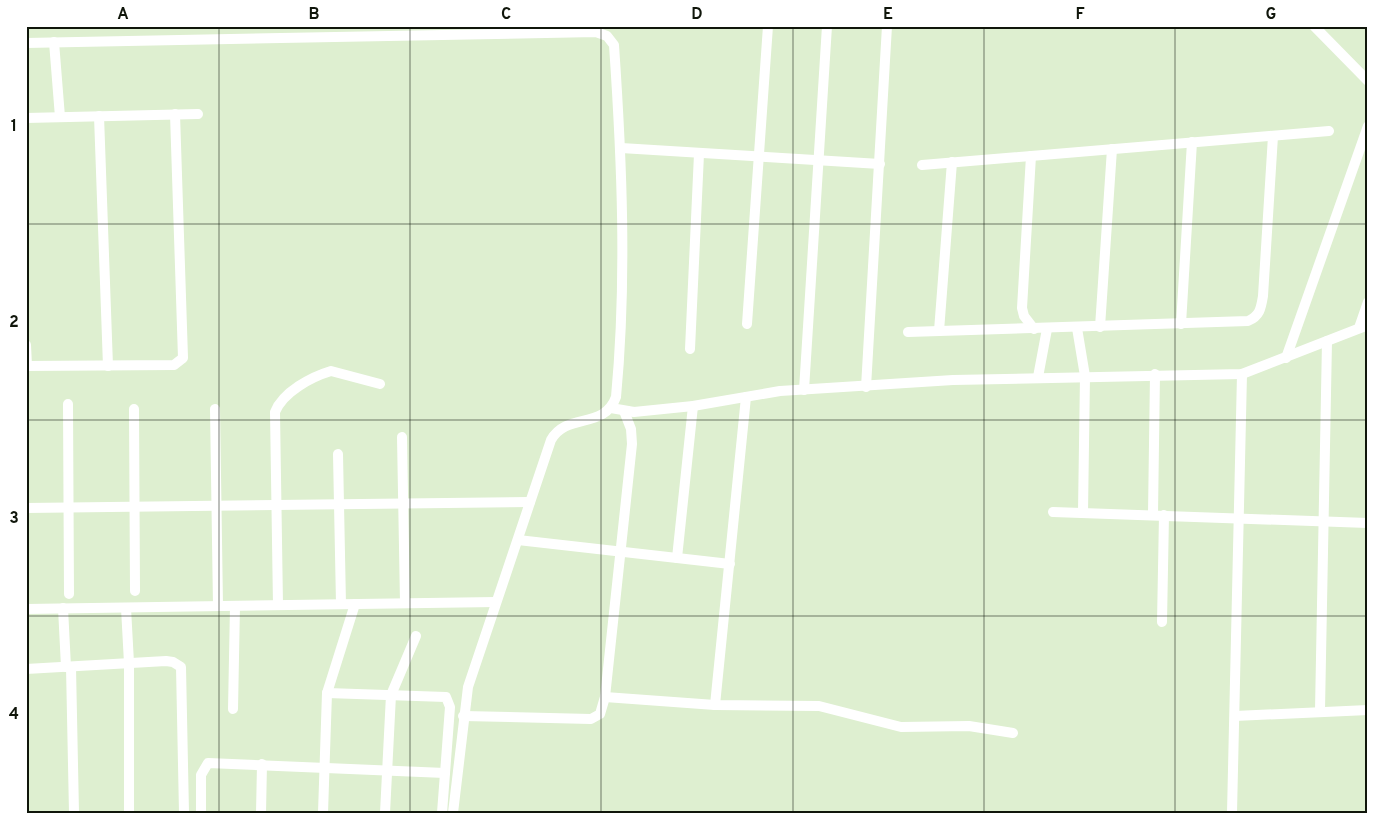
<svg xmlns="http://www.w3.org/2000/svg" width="1394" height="839" font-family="Overpass,sans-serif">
<rect width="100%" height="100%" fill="#deefd0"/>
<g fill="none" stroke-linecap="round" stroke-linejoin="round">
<g stroke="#fff" stroke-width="10">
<polyline points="1314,26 1368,81"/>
<polyline points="54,42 60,117"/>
<path d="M 26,43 L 596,32 L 607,36 L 614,45 C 622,162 627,280 616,397 C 604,430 567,412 551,440 L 468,687 L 453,813"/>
<polyline points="99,116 108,366"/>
<polyline points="26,118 198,114"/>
<polyline points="621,148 880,164"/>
<polyline points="1031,156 1022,308 1024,316 1034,329"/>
<polyline points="922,165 1329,131"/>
<polyline points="747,324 768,26"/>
<polyline points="1181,324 1192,142"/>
<polyline points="1100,327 1112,149"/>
<polyline points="1077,328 1085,376 1083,512"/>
<polyline points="1359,328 1368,302"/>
<polyline points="939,331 952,162"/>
<path d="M 908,332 L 1248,321 C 1260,316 1261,308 1263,296 L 1273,136"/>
<polyline points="26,345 27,366"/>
<polyline points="690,349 699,154"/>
<polyline points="1286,358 1368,126"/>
<polyline points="26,366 174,365 183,358 175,114"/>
<polyline points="1038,377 1047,329"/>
<polyline points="866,387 887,26"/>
<polyline points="804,390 827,26"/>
<polyline points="68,404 69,594"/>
<polyline points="611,408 634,412 693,406 780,391 953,380 1242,374 1368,325"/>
<polyline points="134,409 135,591"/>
<polyline points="215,409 218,606"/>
<polyline points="402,437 405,603"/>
<polyline points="338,454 341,604"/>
<polyline points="26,508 530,502"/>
<polyline points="1053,512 1368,523"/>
<polyline points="1153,514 1155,374"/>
<polyline points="518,540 730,564"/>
<polyline points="677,558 693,406"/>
<path d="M 278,605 L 275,412 C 283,392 311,377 331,371 L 380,384"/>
<polyline points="63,608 66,667"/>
<polyline points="126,608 129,663 129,813"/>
<polyline points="26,609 496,602"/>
<polyline points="1162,622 1164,515"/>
<polyline points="71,667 74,813"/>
<polyline points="26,669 166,661 173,662 181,667 184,813"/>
<polyline points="327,693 446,697 450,707 442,813"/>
<polyline points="605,697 715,705 819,706 901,727 969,726 1013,733"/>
<polyline points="715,705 746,397"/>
<polyline points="233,709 235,606"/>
<polyline points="1320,710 1327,341"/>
<polyline points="463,716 591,719 600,714 605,697 632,444 631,429 624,411"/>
<polyline points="1235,716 1368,710"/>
<polyline points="201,813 201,775 208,763 445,773"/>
<polyline points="261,813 262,764"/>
<polyline points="323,813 327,693 355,604"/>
<polyline points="385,813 391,695 416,636"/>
<polyline points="1232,813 1242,374"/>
</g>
</g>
<path fill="none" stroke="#10160b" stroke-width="1" stroke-opacity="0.55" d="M 219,26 L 219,813M 410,26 L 410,813M 601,26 L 601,813M 793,26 L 793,813M 984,26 L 984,813M 1175,26 L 1175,813M 26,224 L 1368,224M 26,420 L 1368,420M 26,616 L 1368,616"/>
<rect width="1394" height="839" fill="none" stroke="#ffffff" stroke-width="55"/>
<rect x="28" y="28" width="1338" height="784" fill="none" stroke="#10160b" stroke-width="2"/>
<g font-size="16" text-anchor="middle" font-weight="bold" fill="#10160b">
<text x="123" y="19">A</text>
<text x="314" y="19">B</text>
<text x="506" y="19">C</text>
<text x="697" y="19">D</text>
<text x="888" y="19">E</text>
<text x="1080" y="19">F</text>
<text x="1271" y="19">G</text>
<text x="14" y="131">1</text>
<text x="14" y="327">2</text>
<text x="14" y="523">3</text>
<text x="14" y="719">4</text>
</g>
</svg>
